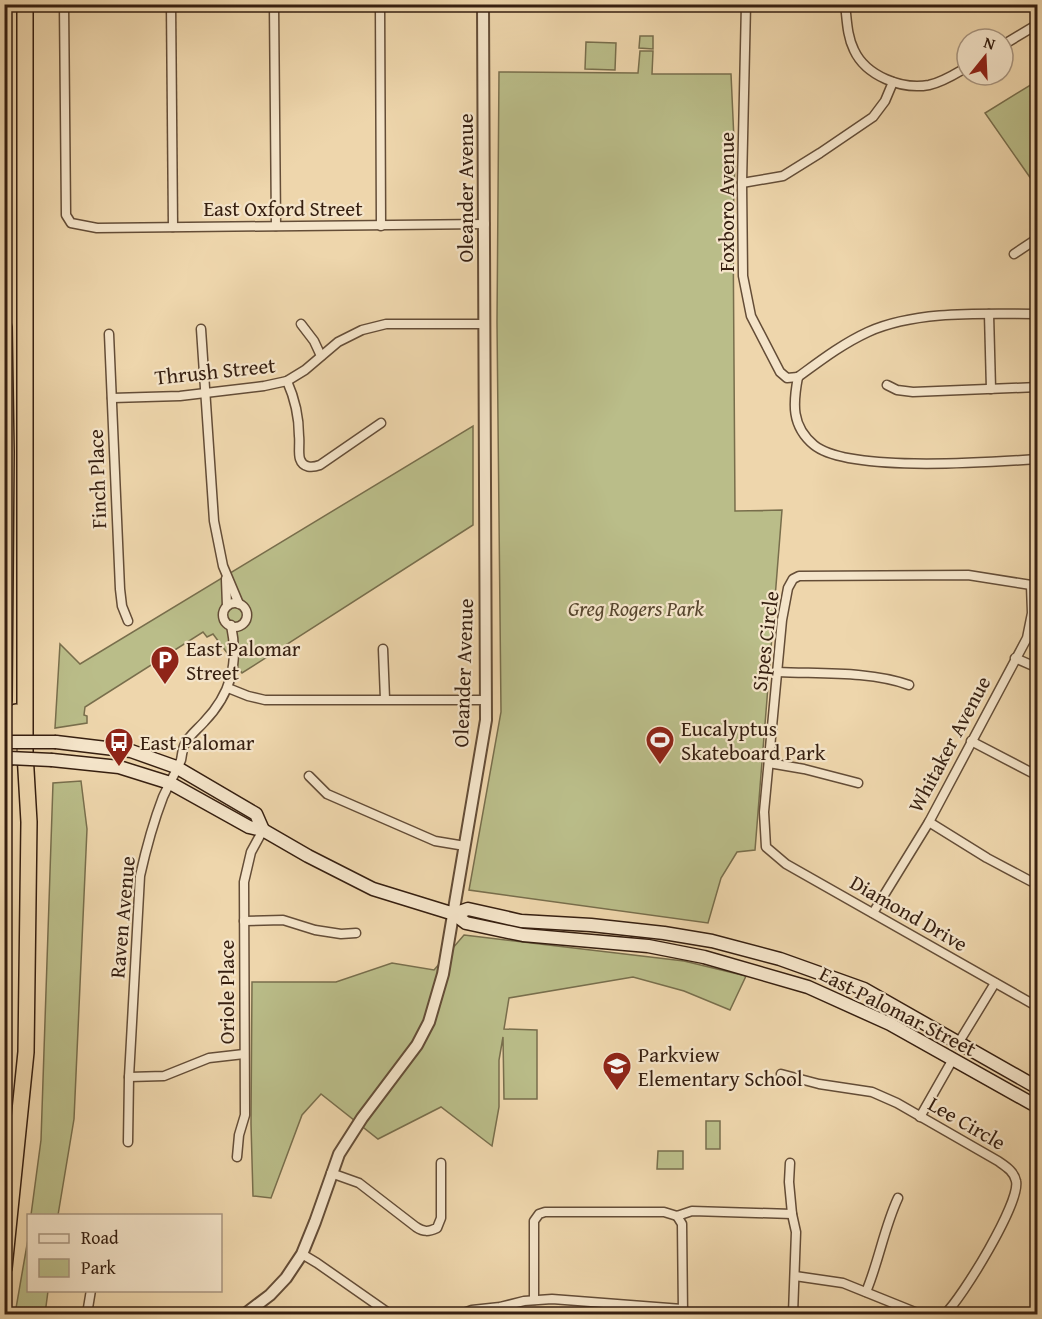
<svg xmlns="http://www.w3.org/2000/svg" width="1042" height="1319" font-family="'Gentium Book Plus',serif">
<rect width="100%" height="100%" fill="#eed6ac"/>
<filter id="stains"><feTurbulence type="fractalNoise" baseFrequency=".00333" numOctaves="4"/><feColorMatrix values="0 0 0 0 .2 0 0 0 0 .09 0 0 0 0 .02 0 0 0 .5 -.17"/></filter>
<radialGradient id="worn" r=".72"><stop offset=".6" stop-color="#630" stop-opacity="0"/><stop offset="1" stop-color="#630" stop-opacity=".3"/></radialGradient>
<g fill="#babd89" stroke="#786e4c" stroke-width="1.5">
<polygon points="640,36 653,36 653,49 639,48"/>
<polygon points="586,42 616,43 615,70 585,69"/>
<polygon points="640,51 653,51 652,74 731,74 735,162 733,218 735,511 782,510 755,850 737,852 721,878 708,923 469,890 501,712 497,322 499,72 638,73"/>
<polygon points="1037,81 1038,185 1036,186 985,113"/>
<polygon points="473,426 473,525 242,673 213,634 207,637 203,632 85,707 84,715 87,716 87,723 55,728 60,644 80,664"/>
<polygon points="81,781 87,829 74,1119 58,1215 31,1215 41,1140 53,783"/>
<polygon points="464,935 684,961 746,976 730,1010 684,991 633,977 509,998 504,1029 537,1030 537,1099 504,1099 503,1037 499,1060 499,1107 492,1146 441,1107 378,1139 321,1094 302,1115 271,1198 253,1196 251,1124 252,982 336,982 392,963 434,970"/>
<rect x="706" y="1121" width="14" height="28"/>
<polygon points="658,1151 683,1151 683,1169 657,1169"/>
<polygon points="28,1239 28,1290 48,1291 45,1314 15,1314"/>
</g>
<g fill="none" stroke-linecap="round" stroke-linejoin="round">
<g stroke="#644d37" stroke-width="11">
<g id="minor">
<polyline points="64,4 66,215 71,223 97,228 485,224"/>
<polyline points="171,4 173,227"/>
<polyline points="274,4 276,226"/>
<polyline points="380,4 381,226"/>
<polyline points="746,4 742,183 743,276 751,316 780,372 787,378 798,377"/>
<path d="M 845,4 C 847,20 847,36 854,50 C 866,76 902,90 929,85 C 943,82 955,74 967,67"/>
<polyline points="1003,45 1038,24"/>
<polyline points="742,183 783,176 820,153 873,117 885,101 893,82"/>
<polyline points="1014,254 1038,238"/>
<polyline points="989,314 991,389"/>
<polyline points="301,324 314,341 321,356"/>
<polyline points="201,329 214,521 223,566 239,604"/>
<polyline points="109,334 120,589 122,606 128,621"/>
<path d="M 798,377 C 793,403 791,426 814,445 C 848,473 991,462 1038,459"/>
<path d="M 798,377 C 820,361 842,344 868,332 C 917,310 984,314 1038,314"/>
<path d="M 287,381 C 295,399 299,415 299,436 C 300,443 298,453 300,459 C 303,468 312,468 320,465 L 381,423"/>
<polyline points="887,385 897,390 913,392 1038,387"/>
<polyline points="112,398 180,396 264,386 287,381 305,370 338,342 362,330 386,324 485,324"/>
<polyline points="226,579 227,606"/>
<polyline points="1038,583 1031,585 968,575 799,576 793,579 788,588 782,620 764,812 766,847 786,864 1038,1007"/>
<circle cx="235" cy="615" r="12"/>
<polyline points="383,649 385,699"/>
<polyline points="1015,658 1038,668"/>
<path d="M 778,672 C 820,674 870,671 909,685"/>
<polyline points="228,688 248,696 265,700 486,700"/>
<polyline points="971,741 1038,776"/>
<polyline points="769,763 804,769 858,783"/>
<polyline points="309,776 327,794 435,841 465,846"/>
<polyline points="929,822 987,858 1036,884"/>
<polyline points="873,913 929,822 1027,638 1032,613 1031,585"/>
<polyline points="244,921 283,920 315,930 341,934 356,933"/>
<polyline points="959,1042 995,983"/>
<path d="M 781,1074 L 819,1084 L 872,1092 L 897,1103 L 998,1161 C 1005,1166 1014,1171 1016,1181 C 1021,1202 962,1298 945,1314"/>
<polyline points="129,1077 164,1076 209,1058 244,1054"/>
<polyline points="920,1117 953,1059"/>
<path d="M 128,1142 L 129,1077 L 140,876 C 146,849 153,823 163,797 C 169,784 176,772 181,760 C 182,756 182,751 184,746 C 188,736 197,730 204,722 C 231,694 239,663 231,625"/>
<polyline points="237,1157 239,1135 245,1115 244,882 251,852 263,830"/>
<polyline points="790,1163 789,1182 792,1214 796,1232 793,1314"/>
<path d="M 331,1173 L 359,1183 L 416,1227 C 424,1232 428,1232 437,1228 L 441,1218 L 441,1163"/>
<polyline points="677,1216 682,1224 683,1313"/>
<polyline points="302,1254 317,1263 390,1314"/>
<polyline points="795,1276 843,1283 920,1314"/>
<path d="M 866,1292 C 879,1261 884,1228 898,1198"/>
<polyline points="534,1300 534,1221 539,1214 545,1212 664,1212 677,1216 692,1211 792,1214"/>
<polyline points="87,1314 91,1290"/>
<polyline points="461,1314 472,1310 500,1307 524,1301 552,1299 682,1309"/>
</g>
</g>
<g stroke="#644d37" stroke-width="14">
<g id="tertiary">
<polyline points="245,1314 270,1295 286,1278 302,1254 315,1222 339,1154 362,1118 417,1045 429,1022 443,974 486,720 483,4"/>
<polyline points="1035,1314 1038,1310"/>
</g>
</g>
<g stroke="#361f10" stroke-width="15">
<g id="secondary">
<polyline points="56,742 131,751 176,767 256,814 263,830"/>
<polyline points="52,760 119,767 170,783 249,827 263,830 308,856 373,889 454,914 466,923 523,935 648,946 704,957 808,987 890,1024 1038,1107"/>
<polyline points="454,914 468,909 521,921 591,925 664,933 712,941 780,959 864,989 1038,1088"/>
</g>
</g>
<g stroke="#361f10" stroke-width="18">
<g id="motorway">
<polyline points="4,327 6,452 4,700"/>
<polyline points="9,758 9,737 15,729 16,712"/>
<polyline points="4,1268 26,1052 29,822 25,753 25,4"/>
</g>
</g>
<use href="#minor" stroke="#f4e4c9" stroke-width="8"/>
<use href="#tertiary" stroke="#f4e4c9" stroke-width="10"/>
<use href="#secondary" stroke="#f4e4c9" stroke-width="12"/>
<use href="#motorway" stroke="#eed6ac" stroke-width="15"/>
<g stroke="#361f10" stroke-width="15" stroke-linecap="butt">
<g id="secondary-bridge">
<polyline points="9,742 56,742"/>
<polyline points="9,758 52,760"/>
</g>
</g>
<use href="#secondary-bridge" stroke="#f4e4c9" stroke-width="12"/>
</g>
<defs>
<g id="parking-pin" transform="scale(1.5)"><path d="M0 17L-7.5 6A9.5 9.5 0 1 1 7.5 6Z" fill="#8f2418" stroke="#f4e4c9"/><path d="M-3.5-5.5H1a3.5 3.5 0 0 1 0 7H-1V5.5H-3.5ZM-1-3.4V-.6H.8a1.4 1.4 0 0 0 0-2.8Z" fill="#fff"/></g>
<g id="stadium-pin" transform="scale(1.5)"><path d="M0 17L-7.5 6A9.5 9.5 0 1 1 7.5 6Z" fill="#8f2418" stroke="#f4e4c9"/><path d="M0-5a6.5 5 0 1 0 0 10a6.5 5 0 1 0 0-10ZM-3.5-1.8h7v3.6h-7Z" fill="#fff"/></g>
<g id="bus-pin" transform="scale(1.5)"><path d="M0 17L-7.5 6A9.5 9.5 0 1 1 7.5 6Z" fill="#8f2418" stroke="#f4e4c9"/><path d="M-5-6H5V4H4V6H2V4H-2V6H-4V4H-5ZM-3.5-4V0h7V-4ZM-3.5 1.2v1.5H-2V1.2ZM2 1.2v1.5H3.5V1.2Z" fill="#fff"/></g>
<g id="school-pin" transform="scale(1.5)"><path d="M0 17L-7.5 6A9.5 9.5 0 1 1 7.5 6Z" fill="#8f2418" stroke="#f4e4c9"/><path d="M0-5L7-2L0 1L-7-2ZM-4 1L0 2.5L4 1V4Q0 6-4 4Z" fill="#fff"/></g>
</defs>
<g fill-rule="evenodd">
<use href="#parking-pin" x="165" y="660"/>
<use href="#stadium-pin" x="660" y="740"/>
<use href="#bus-pin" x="119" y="742"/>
<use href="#school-pin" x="617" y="1066"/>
</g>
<g text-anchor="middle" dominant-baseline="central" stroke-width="4.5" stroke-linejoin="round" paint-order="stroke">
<g font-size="21" fill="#361f10" stroke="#f4e4c9">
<text transform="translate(465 188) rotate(-90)">Oleander Avenue</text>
<text transform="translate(726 202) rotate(-90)">Foxboro Avenue</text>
<text x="283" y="208">East Oxford Street</text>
<text transform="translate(215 371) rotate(-6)">Thrush Street</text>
<text transform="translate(97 479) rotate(-92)">Finch Place</text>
<text transform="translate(765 641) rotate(-83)">Sipes Circle</text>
<text transform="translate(463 673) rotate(-88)">Oleander Avenue</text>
<text transform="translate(949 744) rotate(-62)">Whitaker Avenue</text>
<text transform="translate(909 913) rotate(30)">Diamond Drive</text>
<text transform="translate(122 917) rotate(-85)">Raven Avenue</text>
<text transform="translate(226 992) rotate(-90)">Oriole Place</text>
<text transform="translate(898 1011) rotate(27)">East Palomar Street</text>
<text transform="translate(967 1123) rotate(30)">Lee Circle</text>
</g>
<g font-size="21" font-style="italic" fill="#57462e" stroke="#f4e4c9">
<text x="636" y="608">Greg Rogers Park</text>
</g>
<g font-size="21" fill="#361f10" stroke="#f4e4c9" text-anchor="start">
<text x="186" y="648">East Palomar<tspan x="186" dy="24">Street</tspan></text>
<text x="681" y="728">Eucalyptus<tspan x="681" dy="24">Skateboard Park</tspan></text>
<text x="140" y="742">East Palomar</text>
<text x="638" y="1054">Parkview<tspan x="638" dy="24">Elementary School</tspan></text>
</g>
</g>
<rect width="1042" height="1319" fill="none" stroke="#eed6ac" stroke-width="24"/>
<rect x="6" y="6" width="1030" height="1307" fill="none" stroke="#361f10" stroke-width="3"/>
<rect x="12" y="12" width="1018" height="1295" fill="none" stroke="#361f10" stroke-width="1.5"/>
<rect x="27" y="1214" width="195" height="78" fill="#f4e4c9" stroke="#a8957f" stroke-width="1.5"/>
<rect x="39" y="1234" width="30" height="9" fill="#f4e4c9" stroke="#a8957f" stroke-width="1.5"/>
<text x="81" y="1244" font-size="18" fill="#361f10">Road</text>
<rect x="39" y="1259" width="30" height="18" fill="#babd89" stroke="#a8957f" stroke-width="1.5"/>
<text x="81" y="1274" font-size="18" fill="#361f10">Park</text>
<g transform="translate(985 57) rotate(18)"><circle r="28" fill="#f4e4c9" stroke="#a8957f" stroke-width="1.5"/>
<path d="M0-4.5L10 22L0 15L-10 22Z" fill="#8f2418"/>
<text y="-9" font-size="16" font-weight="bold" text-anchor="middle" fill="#361f10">N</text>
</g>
<rect width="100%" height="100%" filter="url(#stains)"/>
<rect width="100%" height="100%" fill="url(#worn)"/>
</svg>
